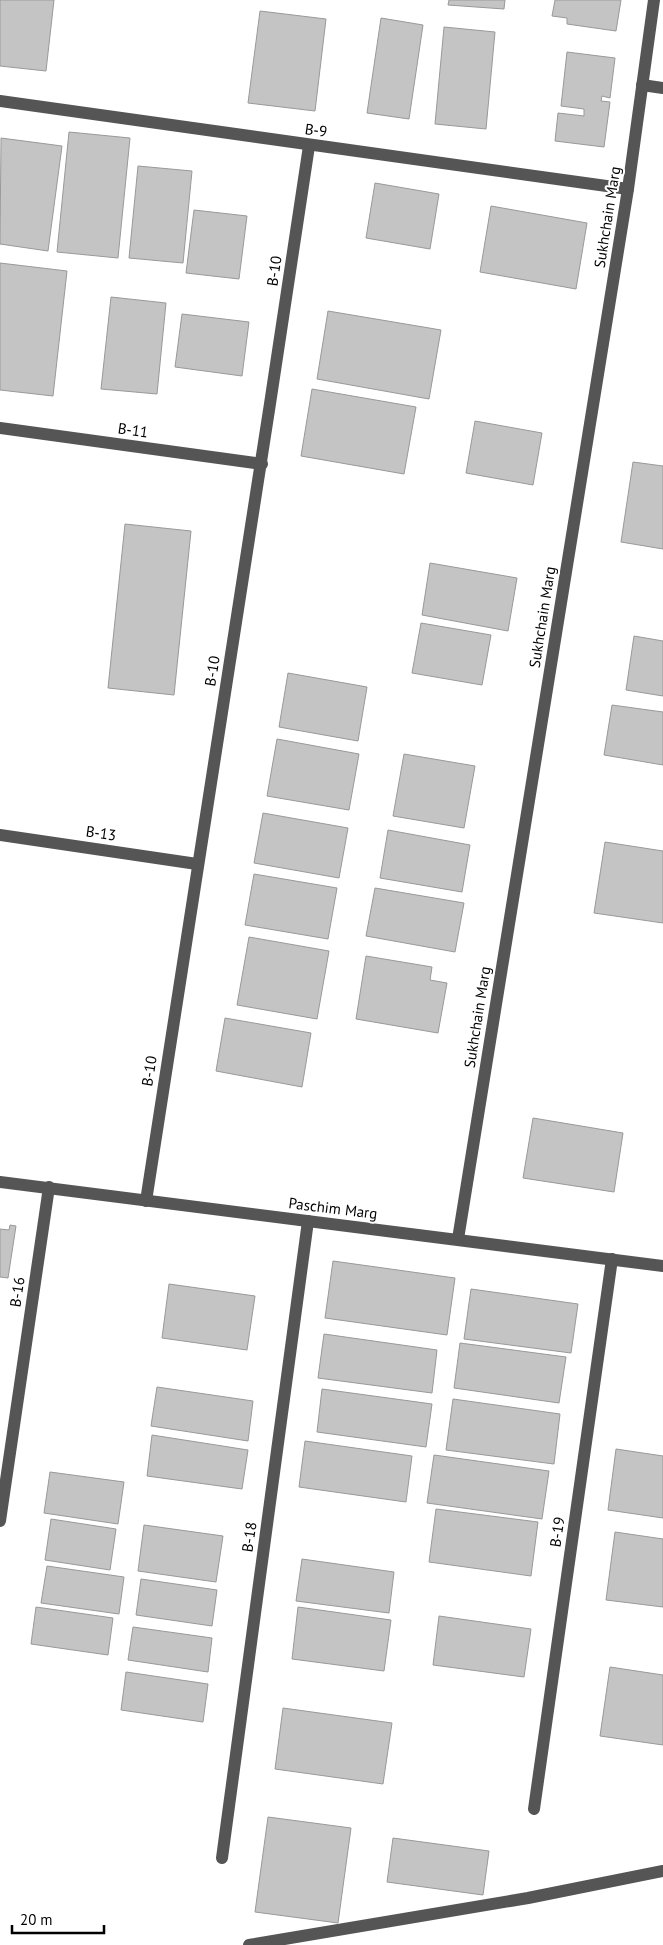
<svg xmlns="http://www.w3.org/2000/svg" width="663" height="1945" font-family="'PT Sans',sans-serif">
<rect width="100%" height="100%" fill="#fff"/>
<g fill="#c4c4c4" stroke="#999">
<polygon points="0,0 54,0 46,71 0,66"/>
<polygon points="449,0 505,0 504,9 448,5"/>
<polygon points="555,0 621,0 616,31 567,24 567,18 552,16"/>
<polygon points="260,11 326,19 315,111 248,103"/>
<polygon points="381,18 423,25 409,119 367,113"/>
<polygon points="444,27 495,32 486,129 435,124"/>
<polygon points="567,52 615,58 610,98 602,96 601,101 610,102 604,147 555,141 558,113 584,116 584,109 561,106"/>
<polygon points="69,132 130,138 118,258 57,252"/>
<polygon points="1,138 62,146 48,251 0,244"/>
<polygon points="138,166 192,171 183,263 129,258"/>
<polygon points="375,183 439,194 430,249 366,238"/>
<polygon points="491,206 587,223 576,289 480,272"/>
<polygon points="194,210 247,216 239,279 186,273"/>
<polygon points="0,263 67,271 53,396 0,390"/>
<polygon points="111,297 166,303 157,394 101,389"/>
<polygon points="328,311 441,330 429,399 317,379"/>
<polygon points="182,314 249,322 242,376 175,367"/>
<polygon points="312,389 416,407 404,474 301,456"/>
<polygon points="475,421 542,433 533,485 466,473"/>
<polygon points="633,462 663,466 663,549 621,542"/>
<polygon points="125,524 191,531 174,695 108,688"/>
<polygon points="430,563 517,578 508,631 422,615"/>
<polygon points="421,623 491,635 482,685 412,673"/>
<polygon points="634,636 663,641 663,696 626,690"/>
<polygon points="288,673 367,687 358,741 279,727"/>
<polygon points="612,705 663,712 663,765 604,755"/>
<polygon points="277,739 359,754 349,810 267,796"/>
<polygon points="404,754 475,766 464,828 393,816"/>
<polygon points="263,813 348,828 339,878 254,863"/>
<polygon points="388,830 470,845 462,892 380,878"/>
<polygon points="605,842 663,851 663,923 594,913"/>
<polygon points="254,874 337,888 328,939 245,925"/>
<polygon points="375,888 464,903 455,952 366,936"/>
<polygon points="249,937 329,951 317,1019 237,1005"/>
<polygon points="366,956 432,967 430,980 447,983 438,1033 356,1019"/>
<polygon points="225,1018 311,1033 302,1087 216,1071"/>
<polygon points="533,1118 623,1133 614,1192 523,1178"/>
<polygon points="10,1225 16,1226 8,1278 0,1277 0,1229 9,1230"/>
<polygon points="333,1261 455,1278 447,1335 325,1318"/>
<polygon points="169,1284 255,1296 247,1350 162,1338"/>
<polygon points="471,1289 578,1304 571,1353 464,1339"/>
<polygon points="324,1334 437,1350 432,1393 318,1378"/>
<polygon points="460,1343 566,1357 559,1403 454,1388"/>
<polygon points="157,1387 253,1401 248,1441 151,1426"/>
<polygon points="322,1389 432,1404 426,1447 317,1432"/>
<polygon points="453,1399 560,1414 554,1464 446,1450"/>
<polygon points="152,1435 248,1450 242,1489 147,1476"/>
<polygon points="305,1441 412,1456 406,1502 299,1487"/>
<polygon points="616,1449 663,1456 663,1518 608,1510"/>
<polygon points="434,1455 549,1471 542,1519 427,1503"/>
<polygon points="50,1472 124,1482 118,1524 44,1513"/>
<polygon points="436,1509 538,1522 531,1576 429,1562"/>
<polygon points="51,1519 116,1529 110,1570 45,1560"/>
<polygon points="144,1525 223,1536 216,1582 138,1571"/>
<polygon points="615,1532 663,1539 663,1607 606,1600"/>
<polygon points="302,1559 394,1572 389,1613 296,1601"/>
<polygon points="47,1566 124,1577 119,1614 41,1603"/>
<polygon points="141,1579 217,1590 212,1626 136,1615"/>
<polygon points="36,1607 113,1618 108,1655 31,1644"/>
<polygon points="298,1607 391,1620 384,1671 292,1659"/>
<polygon points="439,1616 531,1629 524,1677 433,1665"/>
<polygon points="133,1627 212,1638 208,1672 128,1660"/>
<polygon points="610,1667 663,1675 663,1745 600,1736"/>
<polygon points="126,1672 208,1684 203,1722 121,1710"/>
<polygon points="283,1708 392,1723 383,1784 275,1769"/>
<polygon points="268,1817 351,1828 338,1923 255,1912"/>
<polygon points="393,1838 489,1851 483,1895 387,1882"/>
</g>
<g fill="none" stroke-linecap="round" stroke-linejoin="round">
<g stroke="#555" stroke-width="12">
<polyline points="642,85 663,88"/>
<polyline points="0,101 628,189"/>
<polyline points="0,428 262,464"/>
<polyline points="0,835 197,864"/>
<polyline points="0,1182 663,1266"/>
<path d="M 146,1201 C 199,849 257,498 309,146"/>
<polyline points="458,1239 628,189 654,0"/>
<polyline points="0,1521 49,1187"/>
<polyline points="534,1809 612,1259"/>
<polyline points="222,1858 308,1221"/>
<polyline points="249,1945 528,1898 663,1871"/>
</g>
</g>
<g text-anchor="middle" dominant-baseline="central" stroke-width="4" stroke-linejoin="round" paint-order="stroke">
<g font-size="15" fill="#000" stroke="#fff">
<text transform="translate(316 130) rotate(8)">B-9</text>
<text transform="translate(607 217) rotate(-81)">Sukhchain Marg</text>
<text transform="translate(274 271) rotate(-82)">B-10</text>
<text transform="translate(133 430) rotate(8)">B-11</text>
<text transform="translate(542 617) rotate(-81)">Sukhchain Marg</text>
<text transform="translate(212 671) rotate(-81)">B-10</text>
<text transform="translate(101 833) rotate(8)">B-13</text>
<text transform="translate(477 1017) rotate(-81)">Sukhchain Marg</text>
<text transform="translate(149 1071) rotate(-81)">B-10</text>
<text transform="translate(333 1208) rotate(7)">Paschim Marg</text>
<text transform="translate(17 1292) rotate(-82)">B-16</text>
<text transform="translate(557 1532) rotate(-82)">B-19</text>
<text transform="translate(249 1537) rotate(-82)">B-18</text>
</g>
</g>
<path d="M12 1925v8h92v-8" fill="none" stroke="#000000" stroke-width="2.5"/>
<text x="20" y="1925" font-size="15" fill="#000000" stroke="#ffffff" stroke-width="4" paint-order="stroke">20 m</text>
</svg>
